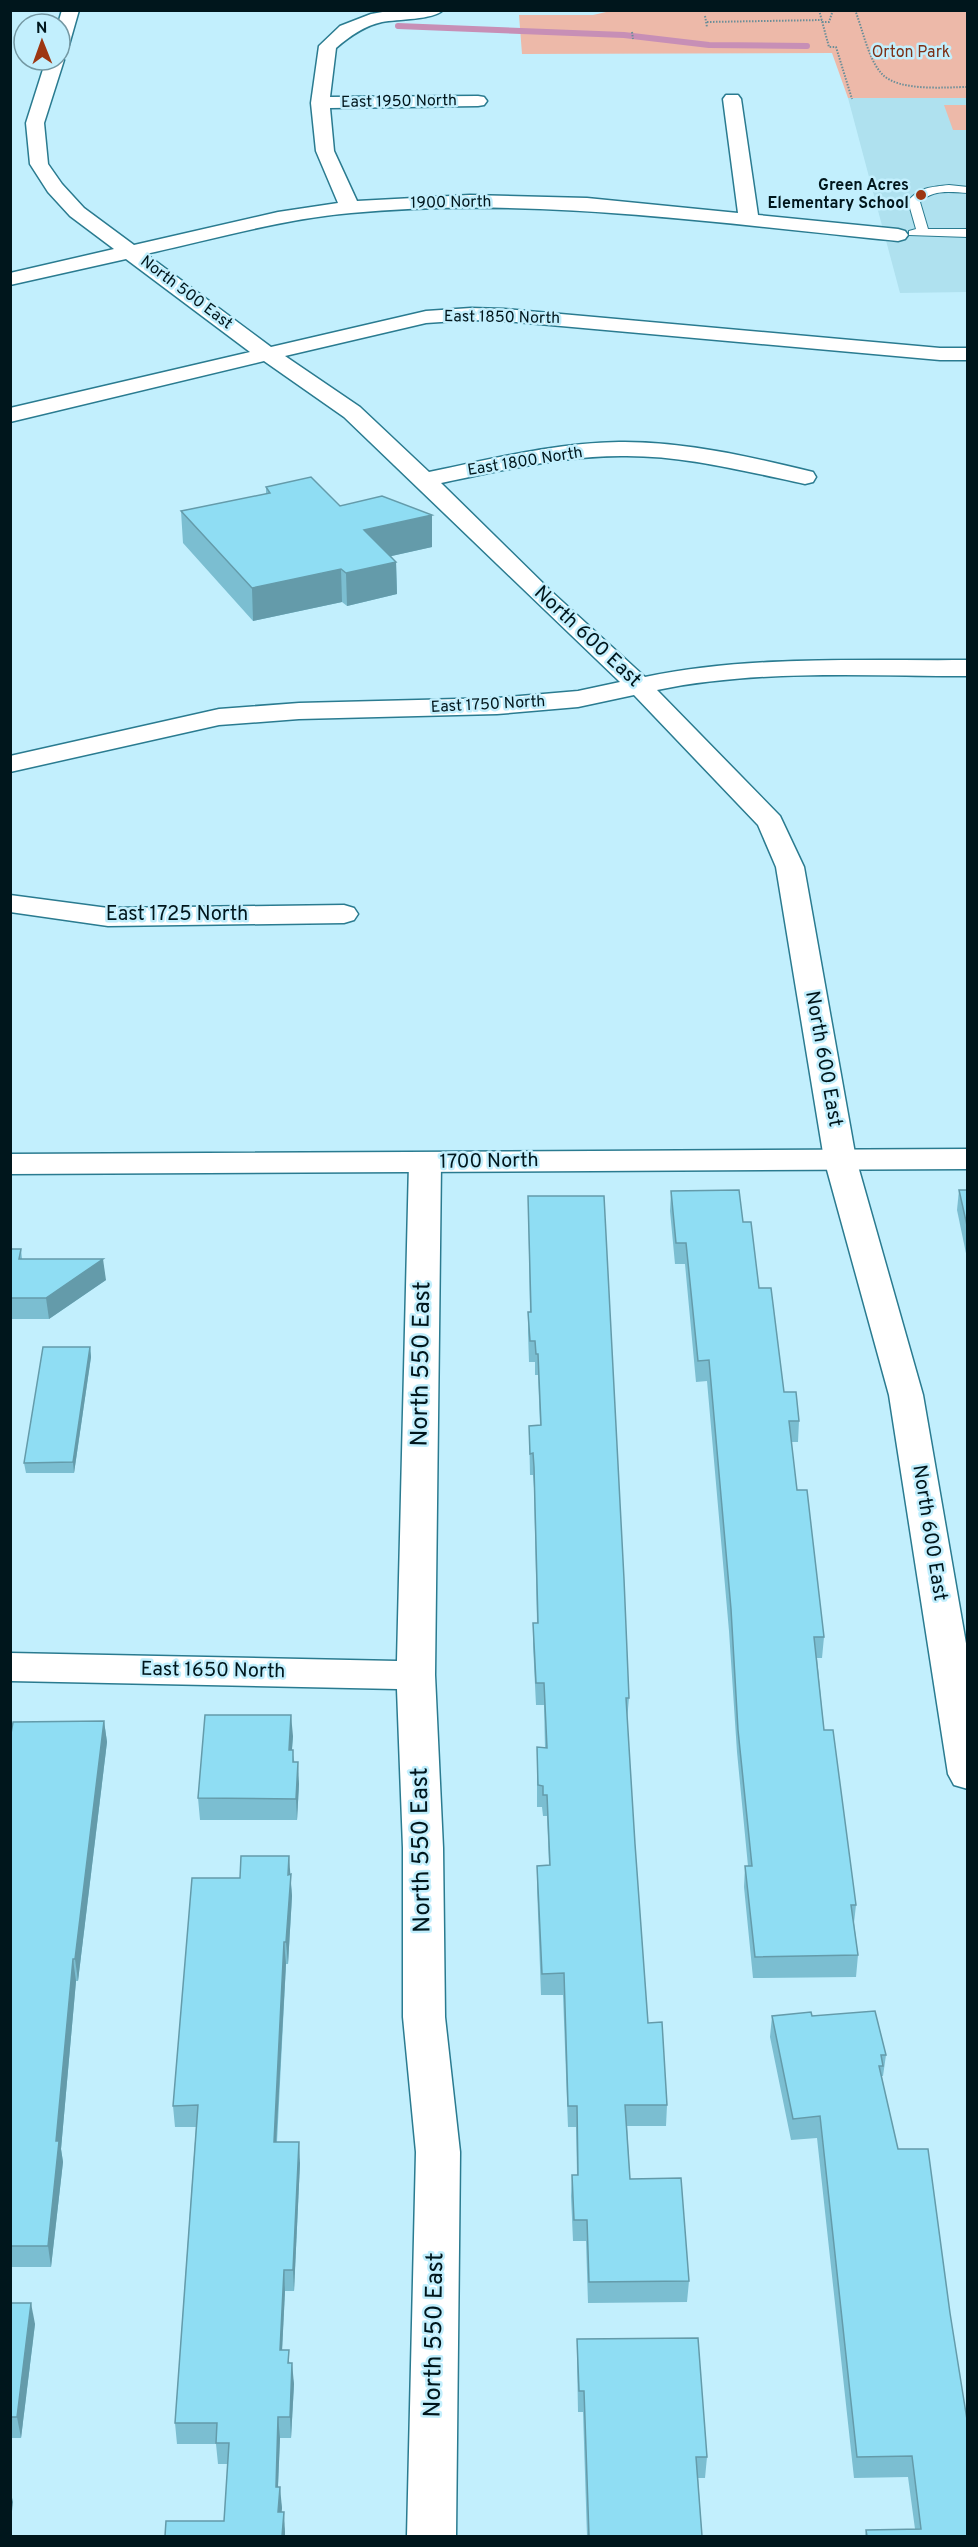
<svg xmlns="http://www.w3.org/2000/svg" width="978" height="2547" font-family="Overpass,sans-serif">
<rect width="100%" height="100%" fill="#c2effd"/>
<polygon fill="#afe1ef" points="848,98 967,98 967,292 900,293"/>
<g fill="#edb9a9">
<polygon points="615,10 967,11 967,98 848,98 832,53 522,54 519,15 593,15"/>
<polygon points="944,105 967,105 967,130 953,130"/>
</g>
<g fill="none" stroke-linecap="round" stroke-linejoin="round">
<polyline stroke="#c78fb6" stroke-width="6" points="398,26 624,35 709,45 807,46"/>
<g stroke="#2a7b90" stroke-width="2">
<path id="service" d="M 949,185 L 968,187 L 968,193 C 950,192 933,189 920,202 L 928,229 L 968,229 L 968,237 L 909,235 L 909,231 L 916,229 L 908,201 C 920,187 931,187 949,185 Z"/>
</g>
<g stroke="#2a7b90" stroke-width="3">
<g id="minor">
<polygon points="62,10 79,10 69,45 66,49 60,50 60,24 58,24"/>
<path d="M 394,10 L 443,10 C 434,20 397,19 382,22 C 364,26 350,36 336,48 L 330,97 L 478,96 L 484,97 L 487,101 L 484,105 L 478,106 L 330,108 L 334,151 L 357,201 L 470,195 L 587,198 L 738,213 L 723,99 L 726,95 L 738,95 L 741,99 L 758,215 L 898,229 L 905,231 L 908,235 L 905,239 L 898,241 C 716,223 534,196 351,213 C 282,219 214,239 146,254 L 271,347 L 426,311 L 471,308 L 504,309 L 940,348 L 968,348 L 968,360 L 940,360 L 504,321 L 471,320 L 426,323 L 285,356 L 360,407 L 429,472 C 492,459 555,443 619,442 C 683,441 751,457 813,472 L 816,477 L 813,482 L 805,484 C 744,471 683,455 621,456 C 560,456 500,471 441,483 L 552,592 L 645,677 C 750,655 860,661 968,660 L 968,676 C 865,676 758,669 657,690 L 780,816 L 804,867 L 856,1159 L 923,1395 L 968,1655 L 968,1789 L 954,1785 L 948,1774 L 889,1395 L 824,1159 L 776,867 L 758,825 L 634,695 L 578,707 L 497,714 L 299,719 L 219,725 L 10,772 L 10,756 L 219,709 L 299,703 L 497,698 L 578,691 L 620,682 L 344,417 L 264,361 L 10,422 L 10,408 L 250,352 L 126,259 L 10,285 L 10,273 L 114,249 L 70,216 L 48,192 L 30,164 L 26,123 L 46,60 L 60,60 L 60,56 L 64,60 L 44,123 L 48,164 L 62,184 L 84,208 L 134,245 L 278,212 L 338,203 L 316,151 L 311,103 L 319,46 L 340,26 L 371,14 Z"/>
<polygon points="10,895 108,908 344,905 354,908 358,914 354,920 344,923 108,926 10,912"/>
<polygon points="425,1153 436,1156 441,1163 435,1675 443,1848 445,2017 460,2152 456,2536 407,2536 416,2152 403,2017 403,1848 397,1689 10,1681 10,1653 397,1661 409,1163 414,1156"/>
</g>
</g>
<g stroke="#2a7b90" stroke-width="3">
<polygon id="tertiary" points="968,1149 968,1169 10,1174 10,1154"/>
</g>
<g stroke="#6b8e98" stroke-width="2" stroke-dasharray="1.5 1.5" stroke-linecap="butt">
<polyline points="819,10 829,47 836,47 852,99"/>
<path d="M 855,10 C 863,30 868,59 882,74 C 899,92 946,87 968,87"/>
<polyline points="705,16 707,27"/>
<polyline points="707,22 822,20"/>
<polyline points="822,22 829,22 833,10"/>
<polyline points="632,32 633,39"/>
</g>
<use href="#service" fill="#fff" fill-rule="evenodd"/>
<use href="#minor" fill="#fff" fill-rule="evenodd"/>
<use href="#tertiary" fill="#fff" fill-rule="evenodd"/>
</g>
<g fill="#7bbed1">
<polygon points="266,487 340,506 432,547 391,556 396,562 397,594 347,606 342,602 253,621 183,543 181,511 266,494"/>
<polygon points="959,1190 968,1190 968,1263 957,1210"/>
<polygon points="671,1191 743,1222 784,1392 799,1421 798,1442 791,1442 797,1490 824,1637 822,1658 817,1658 824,1730 856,1905 854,1923 858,1955 856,1977 753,1978 744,1887 745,1866 748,1866 737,1752 729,1631 707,1381 696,1382 685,1264 675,1264 670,1211"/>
<polygon points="528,1196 629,1698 627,1720 635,1844 648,2023 667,2105 666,2126 627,2126 630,2179 689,2281 687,2302 588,2303 586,2241 573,2241 571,2196 572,2175 577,2175 576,2127 568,2127 563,1995 541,1995 537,1887 537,1866 549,1865 547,1816 543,1816 542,1807 537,1807 537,1747 545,1748 544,1705 536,1705 533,1644 533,1623 537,1623 534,1488 533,1475 530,1475 529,1426 540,1425 538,1375 535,1375 535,1362 529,1362 528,1333 528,1312 530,1312"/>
<polygon points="10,1249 21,1249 22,1259 106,1280 49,1319 10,1319"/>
<polygon points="90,1347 91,1357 74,1473 26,1473 24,1463"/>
<polygon points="104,1721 107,1742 78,1981 76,1981 61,2149 63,2162 51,2267 10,2267 10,1739"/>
<polygon points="293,1736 292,1750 299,1784 297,1820 200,1820 198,1798"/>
<polygon points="290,1874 292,1896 288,1964 286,1964 277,2142 300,2163 294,2291 285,2291 282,2350 290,2363 294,2384 291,2438 280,2438 278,2487 282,2508 281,2512 285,2532 224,2521 228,2464 218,2464 216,2444 177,2444 175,2423 196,2127 175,2127 173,2106 240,1878"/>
<polygon points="772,2016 886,2055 883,2076 882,2076 882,2078 968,2536 865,2536 866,2530 915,2529 908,2477 854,2478 817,2138 791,2140 770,2037"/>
<polygon points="10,2303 35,2324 21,2438 10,2438"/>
<polygon points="577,2339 707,2457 705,2478 698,2478 702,2536 587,2536 583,2412 578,2412 577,2359"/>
</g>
<g fill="#649baa">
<polygon points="432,515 432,547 365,562 364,530"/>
<polygon points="396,562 397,594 347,606 346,573"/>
<polygon points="341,569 342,602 253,621 252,588"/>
<polygon points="103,1259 106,1280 49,1319 46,1298"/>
<polygon points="90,1347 91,1357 74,1473 73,1462"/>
<polygon points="291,1715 293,1736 290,1772 289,1750"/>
<polygon points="104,1721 107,1742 78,1981 75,1959"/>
<polygon points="298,1762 299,1784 297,1820 296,1799"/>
<polygon points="289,1856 292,1896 288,1964 286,1942"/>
<polygon points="284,1942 286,1964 275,2163 274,2142"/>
<polygon points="73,1959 76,1981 61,2149 63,2162 51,2267 48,2246 56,2141"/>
<polygon points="299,2142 300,2163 294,2291 293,2270"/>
<polygon points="284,2270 285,2291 281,2371 280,2350"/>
<polygon points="31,2303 35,2324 21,2438 17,2417"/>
<polygon points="292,2363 294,2384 291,2438 290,2417"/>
<polygon points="278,2417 280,2438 277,2508 276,2487"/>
<polygon points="280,2487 282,2508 280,2533 278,2512"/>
<polygon points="10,2489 13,2502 10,2529"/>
<polygon points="284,2512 285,2532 285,2536 282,2536"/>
</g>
<g fill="#8fddf3" stroke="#649baa" stroke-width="1.5">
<polygon points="311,477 340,506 382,496 432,515 364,530 396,562 346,573 341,569 252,588 181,511 270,493 266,487"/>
<polygon points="739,1190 743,1222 751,1222 759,1288 771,1288 784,1392 796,1392 799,1421 789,1421 797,1490 807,1490 824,1637 814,1637 824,1730 833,1730 856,1905 851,1905 858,1955 755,1957 745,1866 752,1866 738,1730 731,1609 709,1360 698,1361 686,1243 676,1243 671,1191"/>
<polygon points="959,1190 968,1190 968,1230"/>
<polygon points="528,1196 604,1196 624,1579 629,1698 626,1698 635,1844 648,2023 662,2022 667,2105 625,2105 630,2179 681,2178 689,2281 589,2282 587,2220 574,2220 572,2175 578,2175 577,2106 568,2106 564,1973 542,1974 537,1866 550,1865 547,1795 543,1795 543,1786 538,1785 537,1747 547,1748 544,1683 536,1683 533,1623 538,1623 534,1467 533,1453 530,1454 529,1426 541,1425 538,1354 536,1354 535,1341 530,1341 528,1312 531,1312"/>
<polygon points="10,1249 21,1249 19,1259 103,1259 46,1298 10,1298"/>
<polygon points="43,1347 90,1347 73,1462 24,1463"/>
<polygon points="205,1715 291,1715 289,1750 293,1750 293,1762 298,1762 296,1799 198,1798"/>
<polygon points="104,1721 75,1959 73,1959 56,2141 59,2141 48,2246 10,2246 10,1739 13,1722"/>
<polygon points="241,1856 289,1856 288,1875 291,1874 286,1942 284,1942 274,2142 299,2142 293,2270 284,2270 280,2350 289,2350 288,2363 292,2363 290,2417 278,2417 276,2487 280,2487 278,2512 284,2512 282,2536 165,2536 166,2521 224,2521 229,2443 216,2443 217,2423 175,2423 198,2105 173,2106 192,1878 240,1878"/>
<polygon points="875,2011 886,2055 881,2055 883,2066 879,2066 898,2149 928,2149 950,2313 968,2426 968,2536 867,2536 866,2530 921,2529 912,2456 857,2457 820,2116 793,2119 772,2016 811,2012 812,2016"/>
<polygon points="10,2303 31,2303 17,2417 10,2417"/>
<polygon points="698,2338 707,2457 696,2457 702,2536 589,2536 584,2391 579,2391 577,2339"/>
</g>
<circle fill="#9d3611" stroke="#c2effd" stroke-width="2" cx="921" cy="195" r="6"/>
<g text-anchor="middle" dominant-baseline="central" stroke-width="5" stroke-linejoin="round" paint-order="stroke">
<g font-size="16" fill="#7d3016" stroke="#c2effd">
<text x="911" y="53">Orton Park</text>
</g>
<g font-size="16" fill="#00161c" stroke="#c2effd">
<text transform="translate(399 102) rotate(-1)">East 1950 North</text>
<text transform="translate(451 203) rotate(-1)">1900 North</text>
<text transform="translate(186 293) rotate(37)">North 500 East</text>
<text transform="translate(502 318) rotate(1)">East 1850 North</text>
<text transform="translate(525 462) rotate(-9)">East 1800 North</text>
<text transform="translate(488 705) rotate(-3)">East 1750 North</text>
</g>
<g font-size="16" font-weight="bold" fill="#00161c" stroke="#c2effd" text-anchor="end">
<text x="909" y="186">Green Acres<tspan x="909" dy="18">Elementary School</tspan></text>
</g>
<g font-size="20" fill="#00161c" stroke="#c2effd">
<text transform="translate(587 637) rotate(43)">North 600 East</text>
<text x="177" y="915">East 1725 North</text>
<text transform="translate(823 1059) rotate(80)">North 600 East</text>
<text transform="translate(489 1162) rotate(-1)">1700 North</text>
<text transform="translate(929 1533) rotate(81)">North 600 East</text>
<text transform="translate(213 1671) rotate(1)">East 1650 North</text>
</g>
<g font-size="24" fill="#00161c" stroke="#c2effd">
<text transform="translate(422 1364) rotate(-89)">North 550 East</text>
<text transform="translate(422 1850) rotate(-91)">North 550 East</text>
<text transform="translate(435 2335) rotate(-89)">North 550 East</text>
</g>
</g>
<rect width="978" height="2547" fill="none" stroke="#00161c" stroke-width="24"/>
<g transform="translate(42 42) rotate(359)"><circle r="28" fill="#c2effd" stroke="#7498a3" stroke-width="1.5"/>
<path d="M0-4.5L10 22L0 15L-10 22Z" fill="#9d3611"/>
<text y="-9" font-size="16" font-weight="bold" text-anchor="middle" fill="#00161c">N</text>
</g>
</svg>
